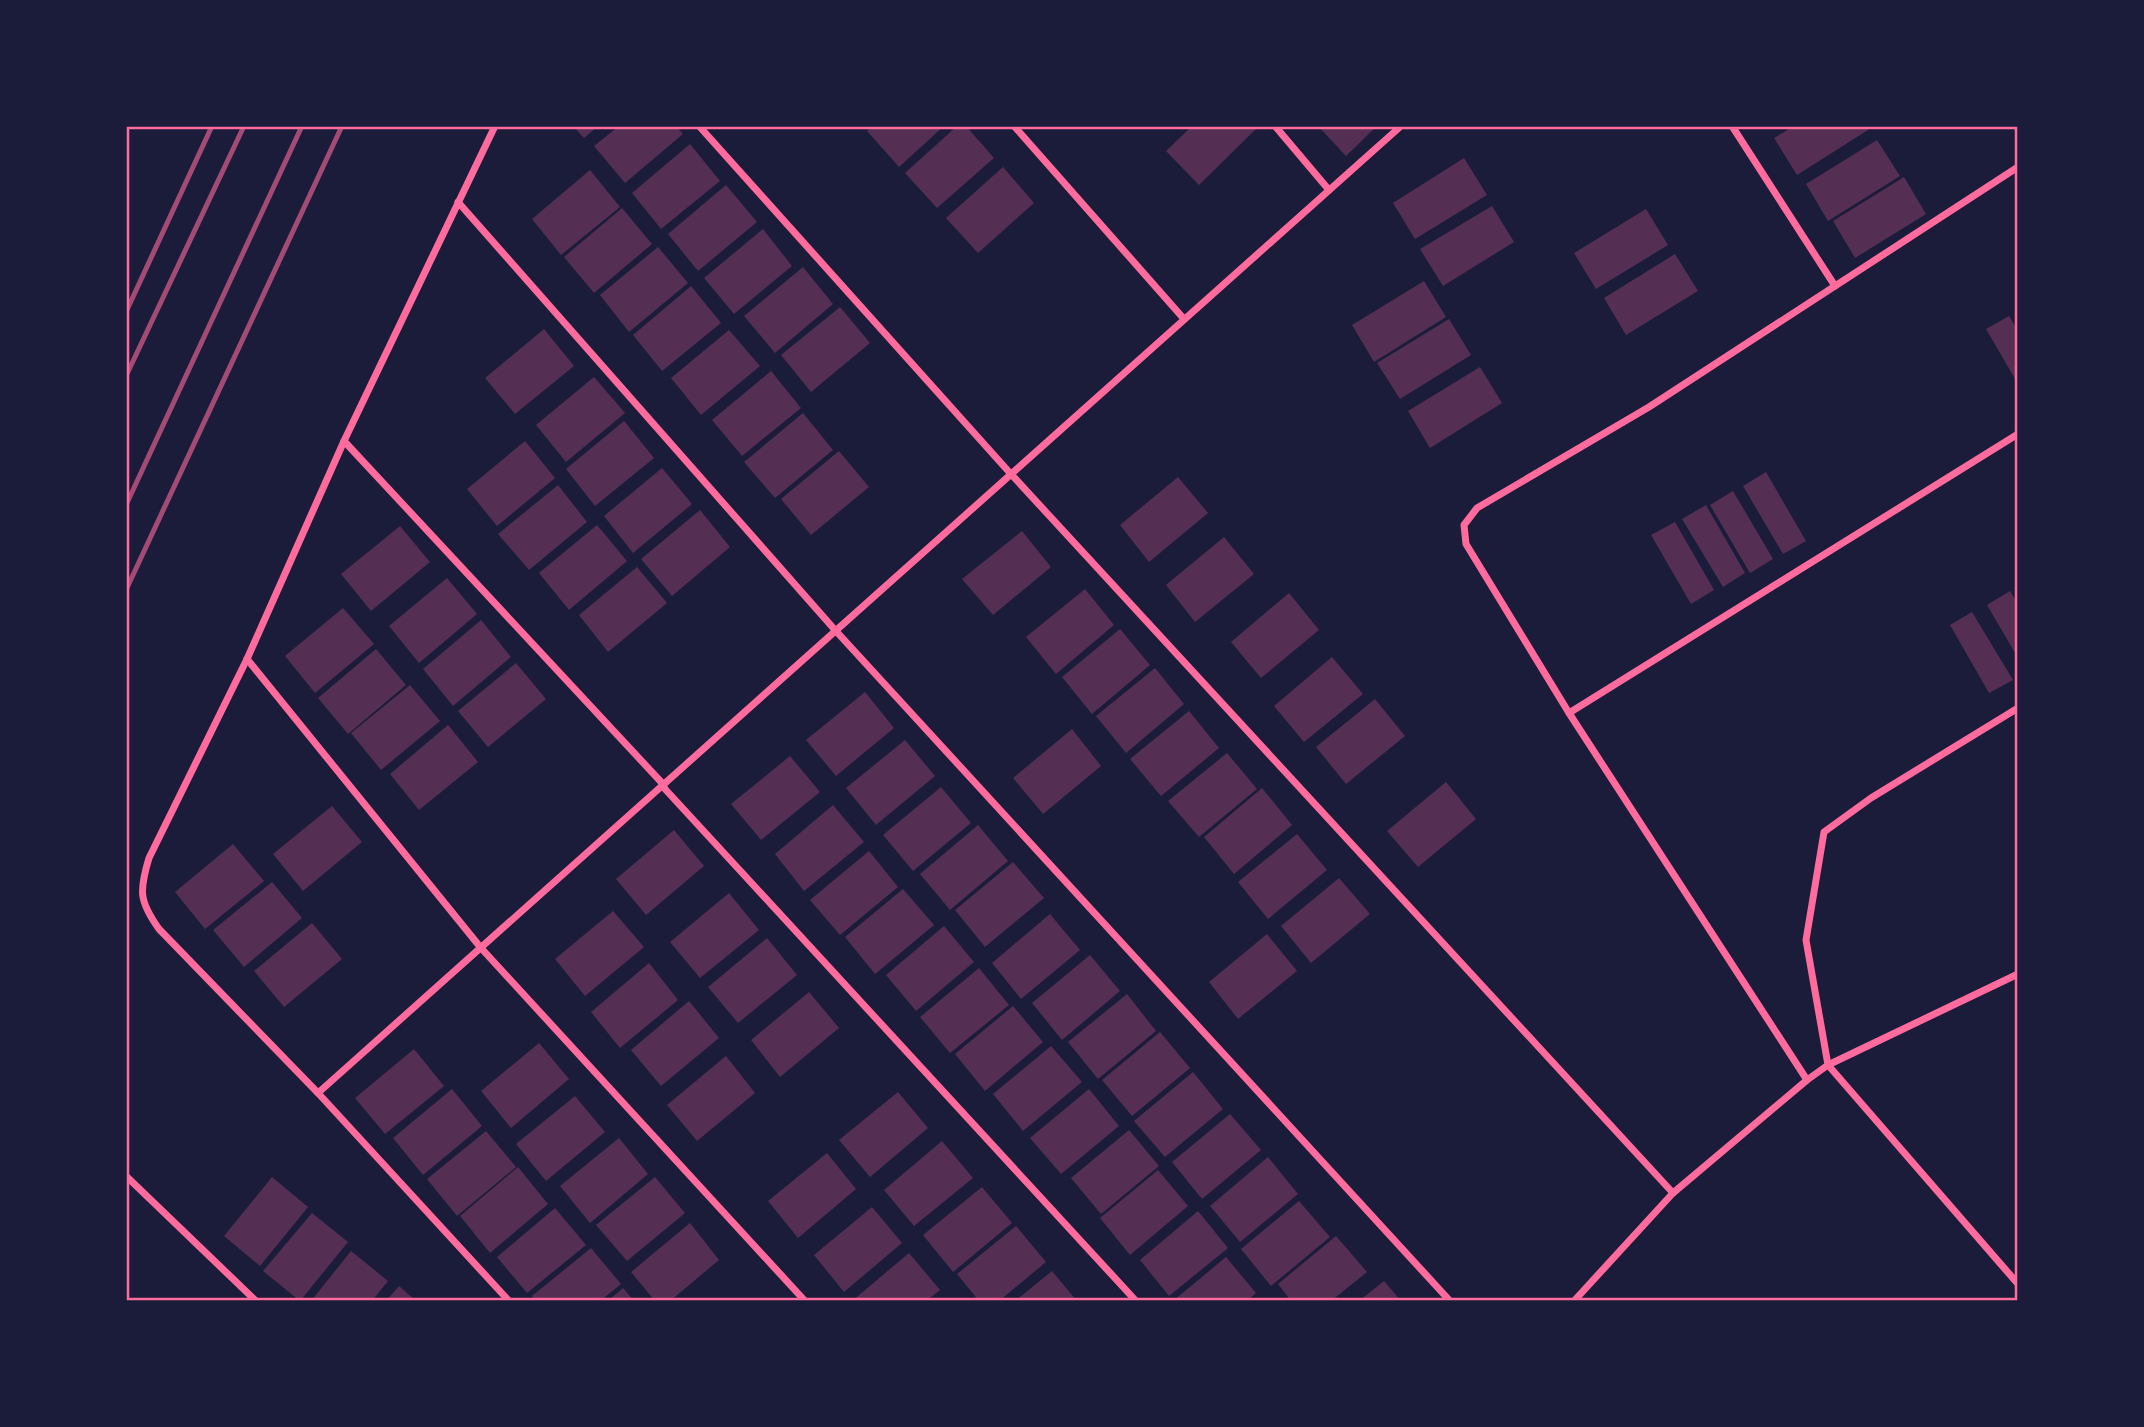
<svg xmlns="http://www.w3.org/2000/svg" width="2144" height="1427" font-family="Lato,sans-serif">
<rect width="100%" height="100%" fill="#1b1b3a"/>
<g fill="#542f53">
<polygon points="573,126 598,126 584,138"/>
<polygon points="619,126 676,126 683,134 625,183 594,146"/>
<polygon points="873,126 944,126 899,167 867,131"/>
<polygon points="957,126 966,126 994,158 937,208 905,173"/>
<polygon points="1192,126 1259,126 1199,185 1166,151"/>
<polygon points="1318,126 1377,126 1346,156"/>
<polygon points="1794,126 1866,126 1868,130 1797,175 1774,138"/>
<polygon points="1877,140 1900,176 1828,221 1806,184"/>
<polygon points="690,144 720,181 661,229 632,193"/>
<polygon points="1464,158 1487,195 1415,239 1393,203"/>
<polygon points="1003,167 1034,203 978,253 946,218"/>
<polygon points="590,170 620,207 561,255 532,219"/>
<polygon points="1904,177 1926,214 1855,258 1833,221"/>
<polygon points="726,185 757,222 698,271 668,234"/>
<polygon points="1492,206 1514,242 1443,286 1420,249"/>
<polygon points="622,208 652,244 594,293 564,257"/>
<polygon points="1646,209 1668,245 1596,289 1574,253"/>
<polygon points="763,229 792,266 734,314 704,278"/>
<polygon points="658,247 688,283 629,332 600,295"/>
<polygon points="1675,254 1698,291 1626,335 1604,298"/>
<polygon points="803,267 833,304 775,353 744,316"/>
<polygon points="1424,281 1446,317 1374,362 1352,325"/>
<polygon points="691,286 721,323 662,371 633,335"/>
<polygon points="840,307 870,343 811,392 781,355"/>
<polygon points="2009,316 2018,331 2018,384 1986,329"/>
<polygon points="1449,319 1471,355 1400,399 1377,363"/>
<polygon points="544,329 574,366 515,414 485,378"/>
<polygon points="729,330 760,366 701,415 671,378"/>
<polygon points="1480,367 1502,403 1430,448 1408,411"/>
<polygon points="771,371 801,408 742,456 712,420"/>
<polygon points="594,377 625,413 566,462 536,425"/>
<polygon points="803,413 833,450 775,498 744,462"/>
<polygon points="624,421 654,458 595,506 566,469"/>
<polygon points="525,441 555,478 497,526 467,489"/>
<polygon points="839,451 869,487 811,535 781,499"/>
<polygon points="662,468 692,504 633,553 604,516"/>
<polygon points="1766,472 1806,541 1783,554 1743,486"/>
<polygon points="1178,477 1208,513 1149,562 1120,525"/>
<polygon points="558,485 587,522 529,570 498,534"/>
<polygon points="1733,491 1773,559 1750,573 1710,505"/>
<polygon points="1706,505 1745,573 1723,587 1682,519"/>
<polygon points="700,510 730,547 672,596 641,559"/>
<polygon points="1675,522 1714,590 1691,604 1651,535"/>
<polygon points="597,525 627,561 569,610 539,573"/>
<polygon points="400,526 430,562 371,611 341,574"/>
<polygon points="1022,531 1051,567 993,615 962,579"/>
<polygon points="1224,537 1254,574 1195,622 1166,585"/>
<polygon points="637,567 667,603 608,652 579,615"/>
<polygon points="447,578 477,614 419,663 389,626"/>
<polygon points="1085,589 1114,625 1056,674 1026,637"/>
<polygon points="2010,591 2018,604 2018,658 1987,605"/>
<polygon points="1289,593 1319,630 1261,678 1231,642"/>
<polygon points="343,608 374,644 315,693 285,656"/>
<polygon points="1972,612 2013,680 1989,693 1950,625"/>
<polygon points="481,620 511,657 453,706 423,669"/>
<polygon points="1120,629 1150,665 1092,714 1062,677"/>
<polygon points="376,649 406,685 348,734 318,698"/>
<polygon points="1332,657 1363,694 1304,742 1274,706"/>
<polygon points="516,663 546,699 488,747 458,711"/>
<polygon points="1155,668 1184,704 1126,753 1096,716"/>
<polygon points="410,685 440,721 381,770 351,733"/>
<polygon points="865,692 894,728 836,776 806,740"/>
<polygon points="1375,699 1405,736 1346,784 1316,747"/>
<polygon points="1189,711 1219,748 1161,796 1130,759"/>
<polygon points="448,725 478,762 419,810 390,774"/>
<polygon points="1072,729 1101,766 1043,814 1013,778"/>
<polygon points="905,740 935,776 876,825 846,788"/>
<polygon points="1227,753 1257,789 1199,837 1168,801"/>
<polygon points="790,756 820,792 761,840 731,804"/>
<polygon points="1446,782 1476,819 1418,867 1387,831"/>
<polygon points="941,787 971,823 913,871 883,835"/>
<polygon points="1262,788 1292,825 1234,874 1204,837"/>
<polygon points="833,805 864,842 804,891 775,854"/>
<polygon points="332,806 362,842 303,891 273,854"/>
<polygon points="978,825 1008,861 950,910 920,874"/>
<polygon points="674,830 704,866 646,915 616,879"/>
<polygon points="1297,834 1327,870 1268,919 1238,882"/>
<polygon points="233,844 264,881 205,929 175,892"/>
<polygon points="869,851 898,887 840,935 810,900"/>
<polygon points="1013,862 1044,898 985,947 955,910"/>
<polygon points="1339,878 1370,914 1311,963 1281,926"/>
<polygon points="272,882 302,918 244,967 213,930"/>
<polygon points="903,889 934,925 875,974 845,937"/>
<polygon points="729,893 759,930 700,978 670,942"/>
<polygon points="613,911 644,947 585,996 555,959"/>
<polygon points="1050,914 1080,950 1021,999 992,963"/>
<polygon points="312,923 342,959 284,1007 254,971"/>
<polygon points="944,926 974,962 916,1011 886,975"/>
<polygon points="1267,934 1297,971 1238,1019 1209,982"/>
<polygon points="767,938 797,975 738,1023 708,987"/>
<polygon points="1090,955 1120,991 1062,1040 1032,1003"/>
<polygon points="649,963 678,1000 620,1048 591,1012"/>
<polygon points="979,968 1009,1005 950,1053 920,1017"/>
<polygon points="809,992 839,1028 780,1077 751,1040"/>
<polygon points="1127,994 1156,1031 1098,1079 1068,1042"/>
<polygon points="689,1001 719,1038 661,1086 631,1050"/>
<polygon points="1013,1006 1043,1042 985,1091 955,1054"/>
<polygon points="1160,1032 1190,1068 1132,1116 1102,1080"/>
<polygon points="539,1043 569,1079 511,1128 481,1091"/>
<polygon points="1051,1046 1082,1082 1023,1131 993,1094"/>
<polygon points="414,1049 444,1086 385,1134 355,1098"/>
<polygon points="726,1056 755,1093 697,1141 667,1105"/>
<polygon points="1193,1072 1223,1109 1165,1157 1134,1121"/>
<polygon points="452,1089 482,1126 423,1175 393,1138"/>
<polygon points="1089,1089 1119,1126 1061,1174 1030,1138"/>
<polygon points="898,1092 928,1128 870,1177 839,1140"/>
<polygon points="575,1096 605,1132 546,1181 516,1144"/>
<polygon points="1230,1114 1261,1150 1202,1199 1172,1162"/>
<polygon points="1129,1130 1159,1166 1101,1214 1071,1178"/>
<polygon points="486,1131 516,1167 457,1216 427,1179"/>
<polygon points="619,1138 648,1174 590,1223 560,1186"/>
<polygon points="942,1141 973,1178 914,1226 884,1190"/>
<polygon points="827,1153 856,1189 798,1238 768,1201"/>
<polygon points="1268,1157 1298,1194 1240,1242 1210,1206"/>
<polygon points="518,1167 548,1204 490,1253 460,1216"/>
<polygon points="1158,1170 1188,1206 1130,1255 1100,1218"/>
<polygon points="272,1177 308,1207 260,1266 224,1236"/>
<polygon points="655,1177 685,1213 627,1261 596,1225"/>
<polygon points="982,1187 1012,1223 953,1272 923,1235"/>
<polygon points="1299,1201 1330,1237 1271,1286 1241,1249"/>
<polygon points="872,1207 902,1243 844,1292 814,1255"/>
<polygon points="555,1208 586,1245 527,1293 497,1257"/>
<polygon points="1198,1211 1228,1248 1169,1296 1140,1260"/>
<polygon points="312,1213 348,1242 300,1301 263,1271"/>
<polygon points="690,1223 719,1260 670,1301 655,1301 631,1272"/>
<polygon points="1016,1226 1046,1262 999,1301 979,1301 957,1274"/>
<polygon points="1336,1236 1367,1272 1331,1301 1291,1301 1278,1284"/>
<polygon points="591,1248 621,1284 600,1301 536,1301 532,1296"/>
<polygon points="351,1251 388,1281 372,1301 311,1301"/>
<polygon points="909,1253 940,1290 926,1301 852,1301"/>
<polygon points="1226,1257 1256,1293 1247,1301 1173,1301"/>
<polygon points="1052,1271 1077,1301 1015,1301"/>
<polygon points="1384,1281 1401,1301 1359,1301"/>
<polygon points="399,1286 416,1301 386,1301"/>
<polygon points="623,1288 634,1301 608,1301"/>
</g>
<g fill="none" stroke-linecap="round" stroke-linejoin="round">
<g stroke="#ff6b9d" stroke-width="7">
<path d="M 495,126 L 344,441 L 247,659 L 149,858 C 139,891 139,901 159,929 L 318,1093 L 509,1301"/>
<polyline points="699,126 1010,473 1673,1193"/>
<polyline points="1014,126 1184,319"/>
<polyline points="1275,126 1329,190"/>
<polyline points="1732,126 1835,286"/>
<polyline points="2016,126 2018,128"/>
<polyline points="458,202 835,630 1450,1301"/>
<polyline points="344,441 663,784 665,789 1136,1301"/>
<polyline points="247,659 481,948 805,1301"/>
<polyline points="2018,708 1871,798 1824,832 1806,940 1828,1065 2018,1284"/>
<polyline points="1569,713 2018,434"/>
<polyline points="1807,1080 1569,713 1466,544 1464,525 1477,508 1649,407 2018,167"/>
<polyline points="318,1093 1401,126"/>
<polyline points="126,1176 256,1301"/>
<polyline points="1574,1301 1673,1193 1807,1080 1828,1065 2018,974"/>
</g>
<g stroke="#a44b75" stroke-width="5">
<polyline points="126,312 212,126"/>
<polyline points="126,376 244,126"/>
<polyline points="126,505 302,126"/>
<polyline points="126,590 342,126"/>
</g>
</g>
<rect width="2144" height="1427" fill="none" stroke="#1b1b3a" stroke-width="256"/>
<rect x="128" y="128" width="1888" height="1171" fill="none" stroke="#ff6b9d" stroke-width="2.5"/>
</svg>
